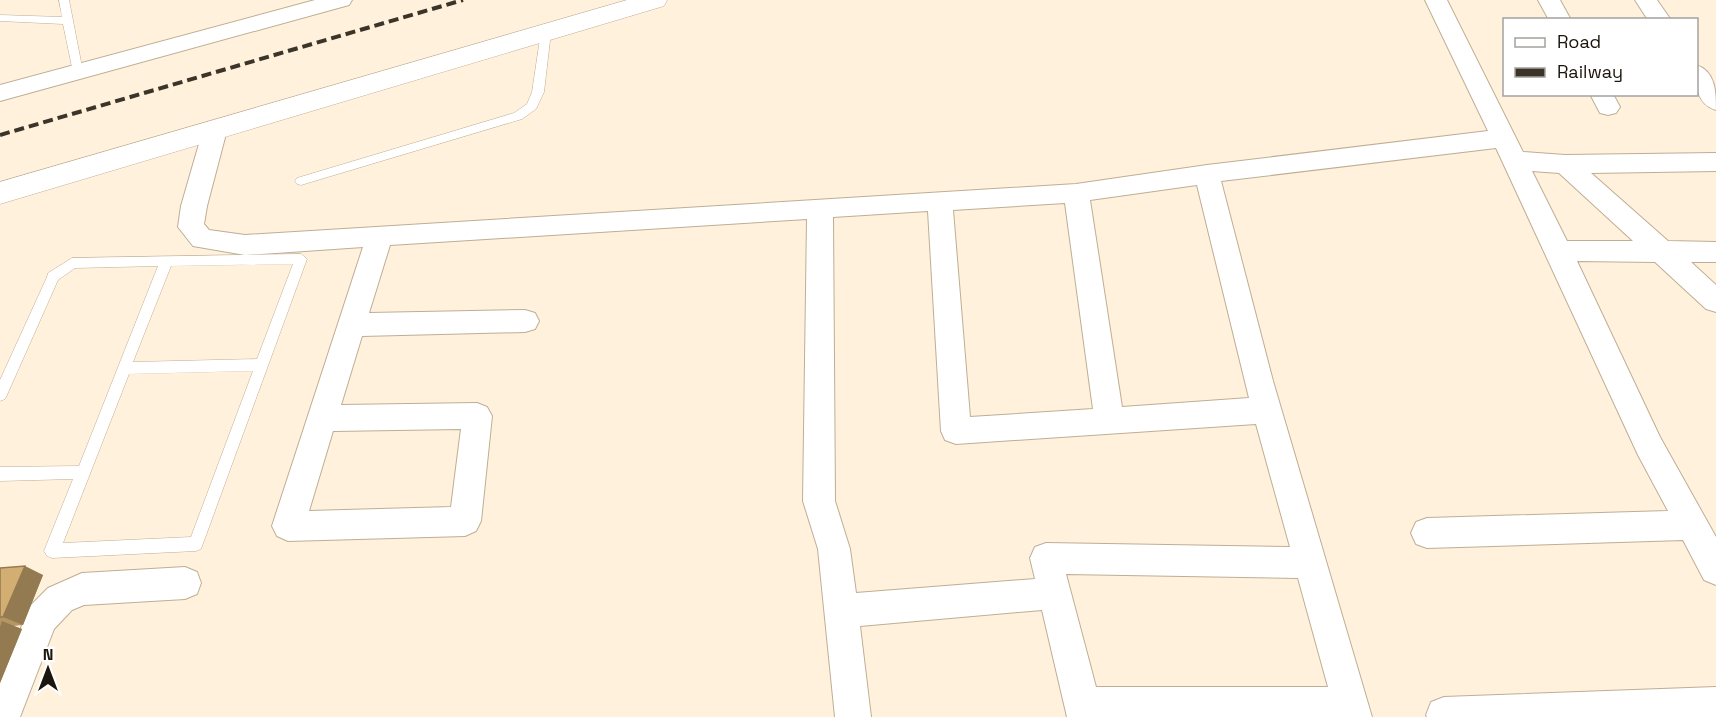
<svg xmlns="http://www.w3.org/2000/svg" width="1716" height="717" font-family="'Space Grotesk',sans-serif">
<rect width="100%" height="100%" fill="#fff1dc"/>
<g fill="none" stroke-linecap="round" stroke-linejoin="round">
<g stroke="#beae95" stroke-width="1">
<g id="lane">
<polygon points="59,0 69,0 83,72 82,75 74,75 73,72 63,24 0,21 0,15 62,17"/>
<polygon points="546,29 551,32 544,92 536,109 522,119 301,185 297,184 295,181 297,178 514,113 527,104 532,92 541,32"/>
<path d="M 301,254 L 307,259 L 201,549 L 196,551 L 52,558 L 47,556 L 44,551 L 73,479 L 0,481 L 0,467 L 79,466 L 158,266 L 75,268 L 58,280 L 7,395 L 5,399 L 0,401 L 0,380 L 47,277 L 48,273 L 72,258 ZM 293,264 L 257,359 L 133,362 L 171,266 ZM 253,371 L 191,537 L 63,543 L 129,374 Z"/>
</g>
</g>
<g stroke="#beae95" stroke-width="2">
<g id="street">
<polygon points="315,0 352,0 349,5 0,101 0,85"/>
<path d="M 1425,0 L 1447,0 L 1523,152 L 1565,155 L 1716,153 L 1716,171 L 1591,173 L 1668,241 L 1716,242 L 1716,262 L 1691,262 L 1716,285 L 1716,312 L 1706,309 L 1655,262 L 1577,261 L 1660,437 L 1716,537 L 1716,585 L 1704,580 L 1683,540 L 1427,548 L 1416,544 L 1411,533 L 1416,522 L 1427,518 L 1668,511 L 1638,455 L 1496,148 L 1221,181 L 1273,381 L 1372,717 L 1067,717 L 1042,610 L 860,626 L 871,717 L 835,717 L 818,549 L 803,501 L 807,219 L 390,245 L 369,313 L 525,310 L 535,313 L 539,321 L 535,329 L 525,332 L 362,336 L 341,405 L 477,403 L 487,407 L 492,416 L 481,521 L 476,531 L 465,536 L 288,541 L 277,536 L 272,526 L 363,247 L 245,255 L 193,246 L 178,227 L 181,206 L 203,130 L 206,124 L 215,121 L 224,124 L 227,130 L 207,206 L 204,224 L 209,230 L 245,235 L 1076,184 L 1207,165 L 1488,131 ZM 1532,171 L 1559,173 L 1633,241 L 1567,241 ZM 1197,185 L 1249,398 L 1122,407 L 1090,200 ZM 1065,203 L 1093,409 L 970,417 L 953,210 ZM 928,211 L 941,431 L 945,440 L 956,444 L 1256,424 L 1290,547 L 1046,543 L 1035,547 L 1030,558 L 1035,579 L 856,593 L 850,549 L 835,501 L 833,217 ZM 461,429 L 451,507 L 309,511 L 333,431 ZM 1066,574 L 1298,578 L 1328,687 L 1096,687 Z"/>
<polygon points="1538,0 1560,0 1571,20 1549,20"/>
<polygon points="1635,0 1657,0 1671,20 1648,20"/>
<path d="M 1696,65 C 1716,71 1716,93 1716,110 C 1695,104 1696,83 1696,65 Z"/>
<polygon points="1590,94 1613,94 1620,107 1616,113 1608,115 1600,113"/>
<polygon points="185,567 197,572 201,583 197,594 185,599 84,605 72,610 54,629 20,717 0,717 0,679 30,606 48,588 82,573"/>
<polygon points="1716,687 1716,717 1427,717 1426,715 1431,702 1444,697"/>
</g>
</g>
<g stroke="#beae95" stroke-width="1">
<polygon id="primary" points="627,0 667,0 664,6 0,204 0,182"/>
</g>
<use href="#lane" fill="#fff" fill-rule="evenodd"/>
<use href="#street" fill="#fff" fill-rule="evenodd"/>
<use href="#primary" fill="#fff" fill-rule="evenodd"/>
<polyline stroke="#3b3429" stroke-width="4" stroke-dasharray="10 5" stroke-linecap="butt" points="0,135 463,0"/>
</g>
<polygon fill="#b59663" points="0,568 43,575 23,625 13,626 22,629 0,683"/>
<g fill="#937a50">
<polygon points="25,566 43,575 23,625 3,617"/>
<polygon points="2,621 22,629 0,683 0,627"/>
</g>
<polygon fill="#d2ae73" stroke="#937a50" stroke-width="1.5" points="25,566 3,617 0,617 0,568"/>
<rect x="1503" y="18" width="195" height="78" fill="#ffffff" stroke="#a4a19e" stroke-width="1.5"/>
<rect x="1515" y="38" width="30" height="9" fill="#ffffff" stroke="#a4a19e" stroke-width="1.5"/>
<text x="1557" y="48" font-size="18" fill="#1b150c">Road</text>
<rect x="1515" y="68" width="30" height="9" fill="#3b3429" stroke="#a4a19e" stroke-width="1.5"/>
<text x="1557" y="78" font-size="18" fill="#1b150c">Railway</text>
<g transform="translate(48 669)" stroke="#ffffff" stroke-width="4.5" paint-order="stroke">
<path d="M0-4.5L10 22L0 15L-10 22Z" fill="#1b150c"/>
<text y="-9" font-size="16" font-weight="bold" text-anchor="middle" fill="#1b150c">N</text>
</g>
</svg>
